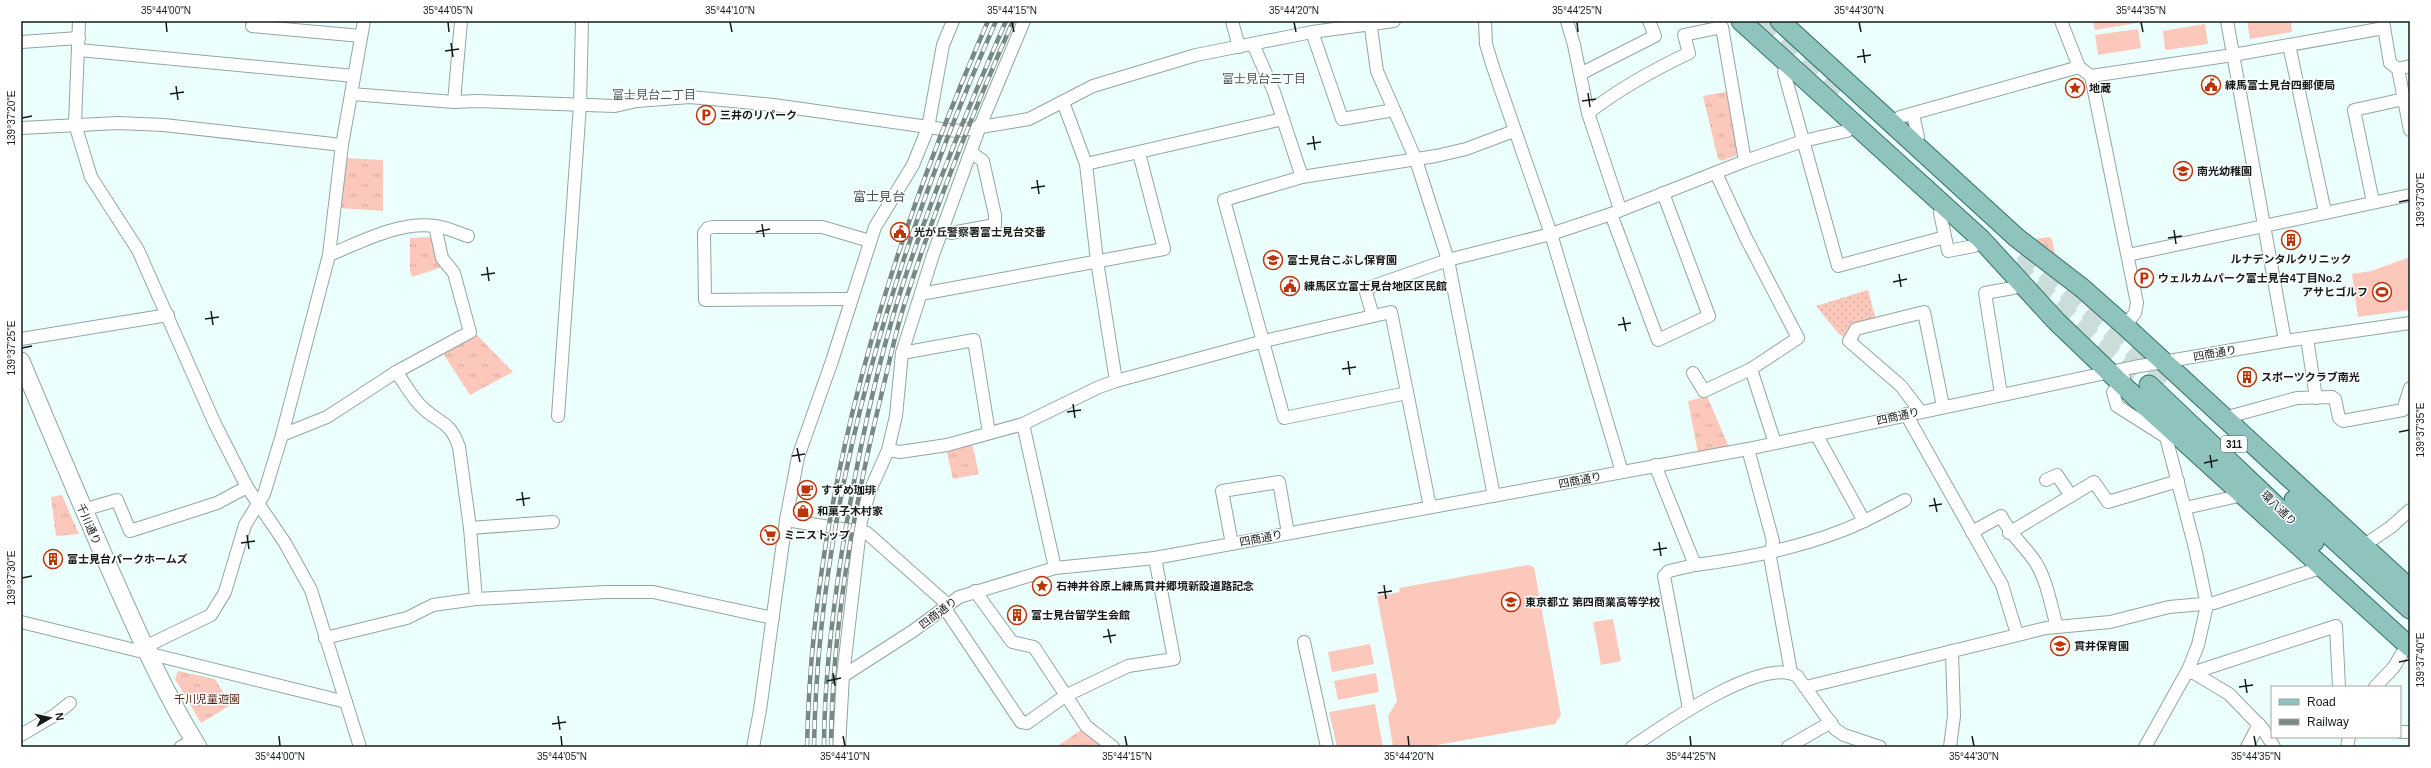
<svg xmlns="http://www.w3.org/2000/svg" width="2431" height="768" font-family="Helvetica,'Noto Sans JP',sans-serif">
<defs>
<pattern id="grass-tufts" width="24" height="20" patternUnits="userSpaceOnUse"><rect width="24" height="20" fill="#fcc8bb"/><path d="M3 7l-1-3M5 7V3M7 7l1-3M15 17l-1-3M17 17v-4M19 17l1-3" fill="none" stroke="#d7aba0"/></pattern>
<pattern id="garden-dots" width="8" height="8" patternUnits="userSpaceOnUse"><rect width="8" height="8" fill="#fcc8bb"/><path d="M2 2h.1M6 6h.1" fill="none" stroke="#d7aba0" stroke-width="1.8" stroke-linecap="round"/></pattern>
</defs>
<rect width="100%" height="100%" fill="#ebfffc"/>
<g fill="url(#grass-tufts)">
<polygon points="1730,91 1740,149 1737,155 1722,161 1718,159 1703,96"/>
<polygon points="344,158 383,160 383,211 339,208"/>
<polygon points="433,237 442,267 412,277 410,271 410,238"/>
<polygon points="2049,237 2052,239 2055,254 2035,239"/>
<polygon points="477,335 513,372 470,395 442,352"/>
<polygon points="1707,396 1729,447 1698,453 1688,401"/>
<polygon points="972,443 979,474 953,479 947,453 950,449"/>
<polygon points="62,495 79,534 56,536 51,497"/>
<polygon points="178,671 215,679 231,705 201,723 175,679"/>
<polygon points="1081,730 1105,747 1056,747"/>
</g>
<polygon fill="url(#garden-dots)" points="1868,290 1876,320 1846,339 1838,333 1816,306"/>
<g fill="#fcc8bb">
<polygon points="2093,21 2137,21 2137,23 2095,30"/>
<polygon points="2247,21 2291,21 2292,32 2250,39"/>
<polygon points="2205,24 2208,44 2165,50 2163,31"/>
<polygon points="2138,29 2141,48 2098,55 2095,35"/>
<polygon points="2410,257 2410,310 2358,317 2352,274 2371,271"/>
<polygon points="1528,565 1534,567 1561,715 1555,724 1426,747 1393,747 1388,716 1397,701 1377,596 1400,592 1399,588"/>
<polygon points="1613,619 1621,661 1601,665 1593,622"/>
<polygon points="1370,644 1374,664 1332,672 1328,652"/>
<polygon points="1376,673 1379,692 1338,700 1334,681"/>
<polygon points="1375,704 1383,747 1337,747 1329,712"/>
</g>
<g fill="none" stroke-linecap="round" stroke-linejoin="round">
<g stroke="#cbddda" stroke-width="19" stroke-dasharray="19 10" stroke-linecap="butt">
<polyline points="1761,21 1848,96"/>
<polyline points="2023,252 2168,382"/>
<polyline points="2014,265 2096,340 2149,385"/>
</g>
<g stroke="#93a6a3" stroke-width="14">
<g id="street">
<polyline points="79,21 75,124 91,177 138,250 215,424 247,487 285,543 311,590 360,747"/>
<polyline points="1232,21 1239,47"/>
<polyline points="1370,21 1377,71 1416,160 1448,260 1494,496"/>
<polyline points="1485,21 1486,44 1493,67 1551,234 1622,472"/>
<polyline points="1567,21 1574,45 1588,113 1620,209"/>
<polyline points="2061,21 2079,67 2091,76 2137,303 2135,313 2125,326"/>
<polyline points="2227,21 2285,341"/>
<polyline points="2383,21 2390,63 2398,69 2410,130"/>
<polyline points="252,26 361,36"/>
<polyline points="1312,32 1342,119 1394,110"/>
<polyline points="21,42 79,38"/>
<polyline points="1253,44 1274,92 1302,177"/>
<polyline points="2289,45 2325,212"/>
<polyline points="79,50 354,76"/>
<polyline points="1791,65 1784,72 1838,266 1945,237"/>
<polyline points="2398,69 2410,66"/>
<polyline points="1580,74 1655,36 1649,21"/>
<polyline points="2091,76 2233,55 2384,28"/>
<polyline points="351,94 454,102 477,101 615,106 637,101 690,97 774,105 956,131 1029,119 1093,86 1196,55 1312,32 1394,21"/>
<polyline points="454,102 461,21"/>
<polyline points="1063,102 1086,164 1097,261 1116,381"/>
<path d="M 1588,113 C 1619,89 1653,70 1689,53 L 1684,35 L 1722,27 L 1745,161"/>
<polyline points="1913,114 1918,137"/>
<polyline points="1893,125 1900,117 2079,67"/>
<polyline points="21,128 118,123 164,125 342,145"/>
<polyline points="1086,164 1283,119"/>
<polyline points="2373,202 2354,110 2404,99"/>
<polyline points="1946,207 1940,213 1948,251 1974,246 1981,239"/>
<polyline points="1611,214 1658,340 1709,316 1663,193"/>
<polyline points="943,230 951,233 995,225 995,215 983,161 971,152"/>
<path d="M 329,255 C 361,242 399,221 435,226 C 446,227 458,233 468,236"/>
<polyline points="2128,255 2410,195"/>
<polyline points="921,294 1164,249 1139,153"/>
<polyline points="851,299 705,300 704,233 708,228 713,227 822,227 870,241"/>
<polyline points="1373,316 1365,289 1448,260 1551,234 1611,214 1745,161 1803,141 1847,131 1855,123"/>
<polyline points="2307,338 2316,398"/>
<polyline points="21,339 168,315"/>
<polyline points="902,353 974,340 989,433"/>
<polyline points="1751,369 1775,443"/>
<path d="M 396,372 C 405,383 412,398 422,407 C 439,424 450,420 459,447 L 470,528 L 476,599"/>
<polyline points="1693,373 1704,391 1751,369 1798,338 1746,238 1716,173"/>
<polyline points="2124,378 2113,392 2117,406 2166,437"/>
<polyline points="1407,393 1284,418 1224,200 1302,177 1436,156 1466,149 1514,131"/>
<polyline points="2001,394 1985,293 2013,288 2021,282"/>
<polyline points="1920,411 1901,386 1849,341 1856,329 1924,312 1943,406"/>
<polyline points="1906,414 2002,585 2017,634"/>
<polyline points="558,416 580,105 582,21"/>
<polyline points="2224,418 2297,398 2332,397 2335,399 2339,418 2343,421 2403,410 2410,388"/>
<polyline points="1023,424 1055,568"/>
<polyline points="1816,434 1864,521"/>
<polyline points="282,435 327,417 396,372 470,332 454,273 442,258 435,226"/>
<polyline points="1748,449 1773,541 1770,557 1791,672"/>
<polyline points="888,450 900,452 947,445 1023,424 1099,387 1116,381 1264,341 1391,312 1430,507"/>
<polyline points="1655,465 1695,565 1669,571 1664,576 1689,709"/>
<polyline points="2046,480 2057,475 2071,496"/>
<polyline points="2185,508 2234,497 2240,491"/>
<polyline points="83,510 117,500 130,531 217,503 247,487"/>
<polyline points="786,520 867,533 947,604"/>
<polyline points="470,528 553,522"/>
<path d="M 1972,532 L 2001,516 C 2011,536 2025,546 2036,563 C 2047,581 2051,606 2057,627"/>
<polyline points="2009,533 2094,482 2108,502 2178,481"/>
<polyline points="1232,544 1222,491 1279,482 1288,533"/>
<polyline points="2363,546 2391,527 2410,510"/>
<path d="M 1695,565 C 1742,559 1797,548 1841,531 C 1863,523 1884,511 1905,500"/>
<polyline points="975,591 1012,642 1034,647 1086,726 1113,747"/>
<polyline points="944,607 1021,722 1027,723 1065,696 1128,666 1174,659 1155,558"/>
<polyline points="21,622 346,702"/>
<polyline points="325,638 407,618 433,605 476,599 606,592 653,592 773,618"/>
<polyline points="1304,642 1327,747"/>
<polyline points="147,653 153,643 211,615 225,592 245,525 264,494 282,435 329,255 342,145 364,21"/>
<polyline points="2189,670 2229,694 2263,729 2274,747"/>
<polyline points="2192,673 2336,626 2339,687"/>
<polyline points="843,676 913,631 959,597 1055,568 1155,558 1748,449 2134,367 2285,341 2410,323"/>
<polyline points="1806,687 2046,628 2110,622 2169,607 2214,603 2323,567"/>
<polyline points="2375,687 2394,667 2407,645"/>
<polyline points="2400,732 2410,732"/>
<polyline points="21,735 55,715 70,703"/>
<polyline points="181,747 194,740"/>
<polyline points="753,747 760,710 786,520 798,457 832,361 875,227 913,165 928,128 943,45 953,21"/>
<polyline points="839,747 843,676 861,521 869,493 888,450 896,416 902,353 933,255 980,126 1024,21"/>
<path d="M 1632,747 C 1663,726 1761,656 1797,676 L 1835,729 L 1844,735 L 1880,747"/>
<polyline points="1788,747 1831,722"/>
<polyline points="1950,747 1954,716 1952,651"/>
<polyline points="2145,747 2188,670 2198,645 2207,605 2195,548 2166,437 2172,430"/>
<polyline points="2247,747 2259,724"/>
<polyline points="2347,747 2349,737"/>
</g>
</g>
<g stroke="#93a6a3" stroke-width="19">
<path id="secondary" d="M 21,361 C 53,437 85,514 119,590 C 143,644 167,697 198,747"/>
</g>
<g stroke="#346f68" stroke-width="21">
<g id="primary">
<polyline points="1741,21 1981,239 2056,321 2129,391 2410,647"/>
<polyline points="1780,21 2017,238 2082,288 2125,326 2410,589"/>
<polyline points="2149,385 2314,542"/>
<polyline points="2294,500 2326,532 2410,609"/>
</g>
</g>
<use href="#street" stroke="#fff" stroke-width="12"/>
<use href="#secondary" stroke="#fff" stroke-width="17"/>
<use href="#primary" stroke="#8fc3bd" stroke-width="19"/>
<g stroke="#7a8785" stroke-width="4.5">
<g id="rail">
<path d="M 807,747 C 812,495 888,250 988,21"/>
<path d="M 814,747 C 818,497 896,248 996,21"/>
<path d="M 824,747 C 824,682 832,616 842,551 C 856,464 874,376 900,293 C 930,200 967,110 1006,21"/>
<path d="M 831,747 C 832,626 854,505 883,388 C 891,356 897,324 908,293 C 938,200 974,110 1013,21"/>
</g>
</g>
<use href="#rail" stroke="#fff" stroke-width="3" stroke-dasharray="9" stroke-linecap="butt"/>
</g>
<path fill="none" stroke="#151c1b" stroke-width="1.5" d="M 166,22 L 167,32M 448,22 L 449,32M 730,22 L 732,32M 1012,22 L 1014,32M 1294,22 L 1296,32M 1577,22 L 1578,32M 1859,22 L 1861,32M 2141,22 L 2143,32M 451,43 L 453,57M 1863,49 L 1865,63M 445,51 L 459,49M 1857,57 L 1871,55M 176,86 L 178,100M 1588,93 L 1590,107M 170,94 L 184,92M 1582,101 L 1596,99M 22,118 L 32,116M 1313,136 L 1315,150M 1307,144 L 1321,142M 1037,180 L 1039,194M 1031,188 L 1045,186M 2399,202 L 2409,200M 762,224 L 764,237M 2174,230 L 2176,244M 756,232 L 770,229M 2168,238 L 2182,236M 487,267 L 489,281M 1899,274 L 1901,287M 481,275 L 495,273M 1893,282 L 1907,279M 211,311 L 213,325M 1623,317 L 1626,331M 205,319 L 219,317M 1618,325 L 1631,323M 22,348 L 32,346M 1348,361 L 1350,375M 1342,369 L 1356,367M 1073,404 L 1075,418M 1067,412 L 1081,410M 2399,432 L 2409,430M 797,448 L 800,462M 2210,455 L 2212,468M 792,456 L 805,454M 2204,463 L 2218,460M 522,492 L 524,506M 1934,498 L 1937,512M 516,500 L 530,498M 1929,506 L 1942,504M 247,535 L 249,549M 1659,542 L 1661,556M 241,543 L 255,541M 1653,550 L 1667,548M 22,578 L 32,576M 1384,585 L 1386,599M 1378,593 L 1392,591M 1108,629 L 1111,643M 1103,637 L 1116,635M 2399,662 L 2409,660M 833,673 L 835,686M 2245,679 L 2247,693M 827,681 L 841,678M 2239,687 L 2253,685M 558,716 L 560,730M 552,724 L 566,722M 279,736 L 280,746M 561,736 L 562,746M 843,736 L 845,746M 1125,736 L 1127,746M 1408,736 L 1409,746M 1690,736 L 1691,746M 1972,736 L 1974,746M 2254,736 L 2256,746"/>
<defs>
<g id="civic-ring" transform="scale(1)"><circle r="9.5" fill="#fff" stroke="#bd340a" stroke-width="1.5"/><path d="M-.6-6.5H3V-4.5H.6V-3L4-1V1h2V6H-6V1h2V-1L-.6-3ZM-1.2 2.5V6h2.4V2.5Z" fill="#bd340a"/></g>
<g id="sight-ring" transform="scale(1)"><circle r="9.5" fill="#fff" stroke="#bd340a" stroke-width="1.5"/><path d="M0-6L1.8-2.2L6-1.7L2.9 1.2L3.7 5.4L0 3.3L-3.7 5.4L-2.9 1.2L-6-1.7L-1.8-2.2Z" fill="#bd340a"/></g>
<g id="parking-ring" transform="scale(1)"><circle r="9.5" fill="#fff" stroke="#bd340a" stroke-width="1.5"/><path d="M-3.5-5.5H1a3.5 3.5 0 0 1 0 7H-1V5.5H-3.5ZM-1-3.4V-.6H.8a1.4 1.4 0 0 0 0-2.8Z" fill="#bd340a"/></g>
<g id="school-ring" transform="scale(1)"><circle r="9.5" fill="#fff" stroke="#bd340a" stroke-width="1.5"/><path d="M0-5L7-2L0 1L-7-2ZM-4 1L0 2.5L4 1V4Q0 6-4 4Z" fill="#bd340a"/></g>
<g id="building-ring" transform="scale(1)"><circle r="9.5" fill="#fff" stroke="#bd340a" stroke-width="1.5"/><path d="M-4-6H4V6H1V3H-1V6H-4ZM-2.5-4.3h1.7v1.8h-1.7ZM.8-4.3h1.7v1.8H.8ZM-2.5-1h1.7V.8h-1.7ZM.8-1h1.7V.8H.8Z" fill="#bd340a"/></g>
<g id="stadium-ring" transform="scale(1)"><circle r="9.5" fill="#fff" stroke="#bd340a" stroke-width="1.5"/><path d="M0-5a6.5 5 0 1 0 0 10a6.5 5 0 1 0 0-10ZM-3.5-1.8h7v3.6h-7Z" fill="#bd340a"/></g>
<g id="cafe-ring" transform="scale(1)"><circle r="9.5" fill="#fff" stroke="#bd340a" stroke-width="1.5"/><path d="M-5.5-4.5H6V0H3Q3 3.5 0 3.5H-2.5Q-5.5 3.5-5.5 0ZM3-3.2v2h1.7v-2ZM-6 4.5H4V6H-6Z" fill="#bd340a"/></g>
<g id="shop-ring" transform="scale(1)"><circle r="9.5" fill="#fff" stroke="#bd340a" stroke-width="1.5"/><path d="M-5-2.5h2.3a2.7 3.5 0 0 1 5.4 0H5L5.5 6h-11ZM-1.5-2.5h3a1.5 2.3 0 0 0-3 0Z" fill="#bd340a"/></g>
<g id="supermarket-ring" transform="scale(1)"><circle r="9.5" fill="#fff" stroke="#bd340a" stroke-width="1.5"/><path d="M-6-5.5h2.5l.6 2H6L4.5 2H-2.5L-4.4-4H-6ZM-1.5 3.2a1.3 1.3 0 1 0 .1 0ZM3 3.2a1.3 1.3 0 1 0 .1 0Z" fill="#bd340a"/></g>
</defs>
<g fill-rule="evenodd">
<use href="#civic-ring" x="2211" y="85"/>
<use href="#sight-ring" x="2075" y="88"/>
<use href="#parking-ring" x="706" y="115"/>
<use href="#school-ring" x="2183" y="171"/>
<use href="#civic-ring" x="900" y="232"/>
<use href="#building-ring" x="2291" y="240"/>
<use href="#school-ring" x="1273" y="260"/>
<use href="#parking-ring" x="2144" y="278"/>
<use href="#civic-ring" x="1290" y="286"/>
<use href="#stadium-ring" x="2382" y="292"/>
<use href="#building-ring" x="2247" y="377"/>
<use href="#cafe-ring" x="807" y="490"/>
<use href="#shop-ring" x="803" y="511"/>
<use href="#supermarket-ring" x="770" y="535"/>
<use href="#building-ring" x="53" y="559"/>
<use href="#sight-ring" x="1042" y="586"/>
<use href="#school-ring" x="1511" y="602"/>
<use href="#building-ring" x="1017" y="615"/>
<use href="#school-ring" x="2060" y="646"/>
</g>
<g text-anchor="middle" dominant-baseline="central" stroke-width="3" stroke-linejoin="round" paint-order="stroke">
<rect fill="#fff" stroke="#5b605f" stroke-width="1" x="2221" y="436" width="26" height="16" rx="3"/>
<g font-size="10" font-weight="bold" fill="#151c1b">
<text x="2234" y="444">311</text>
</g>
<g font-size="11" font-weight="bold" fill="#151c1b" stroke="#fff" text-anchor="start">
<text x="2225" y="85">練馬富士見台四郵便局</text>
<text x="2089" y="88">地蔵</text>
<text x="720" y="115">三井のリパーク</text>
<text x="2197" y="171">南光幼稚園</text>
<text x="914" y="232">光が丘警察署富士見台交番</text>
<text x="2291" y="259" text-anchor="middle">ルナデンタルクリニック</text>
<text x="1287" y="260">富士見台こぶし保育園</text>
<text x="2158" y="278">ウェルカムパーク富士見台4丁目No.2</text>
<text x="1304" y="286">練馬区立富士見台地区区民館</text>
<text x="2368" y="292" text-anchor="end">アサヒゴルフ</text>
<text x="2261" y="377">スポーツクラブ南光</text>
<text x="821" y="490">すずめ珈琲</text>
<text x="817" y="511">和菓子木村家</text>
<text x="784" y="535">ミニストップ</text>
<text x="67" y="559">富士見台パークホームズ</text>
<text x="1056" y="586">石神井谷原上練馬貫井郷境新設道路記念</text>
<text x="1525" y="602">東京都立 第四商業高等学校</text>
<text x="1031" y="615">富士見台留学生会館</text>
<text x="2074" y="646">貫井保育園</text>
</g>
<g font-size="11" fill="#151c1b" stroke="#fff">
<text transform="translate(2215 353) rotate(-10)">四商通り</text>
<text transform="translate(1898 416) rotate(-13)">四商通り</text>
<text transform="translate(1580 480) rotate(-11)">四商通り</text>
<text transform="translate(2279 508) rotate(44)">環八通り</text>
<text transform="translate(89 524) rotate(66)">千川通り</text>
<text transform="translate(1261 538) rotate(-11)">四商通り</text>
<text transform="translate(938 613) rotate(-37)">四商通り</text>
</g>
<g font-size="11" fill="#531c0e" stroke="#fff">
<text x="207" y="699">千川児童遊園</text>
</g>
<g font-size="12" fill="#495a57" stroke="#fff">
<text x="1264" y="79">富士見台三丁目</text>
<text x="654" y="95">富士見台二丁目</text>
</g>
<g font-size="13" fill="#495a57" stroke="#fff">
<text x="879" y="196">富士見台</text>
</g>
</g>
<rect width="2431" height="768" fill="none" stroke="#ffffff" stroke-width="44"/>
<rect x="2271" y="686" width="130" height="52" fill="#ffffff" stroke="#a1a4a4"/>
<rect x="2279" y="699" width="20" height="6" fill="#8fc3bd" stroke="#a1a4a4"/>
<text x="2307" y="706" font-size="12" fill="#151c1b">Road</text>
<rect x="2279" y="719" width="20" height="6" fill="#7a8785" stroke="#a1a4a4"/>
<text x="2307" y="726" font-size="12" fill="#151c1b">Railway</text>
<g transform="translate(50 718) rotate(81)" stroke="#ffffff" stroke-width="3" paint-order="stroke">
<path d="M0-3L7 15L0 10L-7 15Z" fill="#151c1b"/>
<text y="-6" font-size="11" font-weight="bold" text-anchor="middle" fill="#151c1b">N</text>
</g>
<rect x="22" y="22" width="2387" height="724" fill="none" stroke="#151c1b" stroke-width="1.5"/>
<g font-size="10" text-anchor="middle" fill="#151c1b">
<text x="166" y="14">35°44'00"N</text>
<text x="448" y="14">35°44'05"N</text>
<text x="730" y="14">35°44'10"N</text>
<text x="1012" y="14">35°44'15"N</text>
<text x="1294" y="14">35°44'20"N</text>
<text x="1577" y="14">35°44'25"N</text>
<text x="1859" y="14">35°44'30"N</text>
<text x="2141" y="14">35°44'35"N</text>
<text transform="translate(11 118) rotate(-90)" y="4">139°37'20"E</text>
<text transform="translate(2420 200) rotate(-90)" y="4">139°37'30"E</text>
<text transform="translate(11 348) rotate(-90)" y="4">139°37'25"E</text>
<text transform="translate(2420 430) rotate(-90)" y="4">139°37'35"E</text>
<text transform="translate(11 578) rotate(-90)" y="4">139°37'30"E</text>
<text transform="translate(2420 660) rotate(-90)" y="4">139°37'40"E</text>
<text x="280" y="760">35°44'00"N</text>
<text x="562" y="760">35°44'05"N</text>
<text x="845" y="760">35°44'10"N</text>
<text x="1127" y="760">35°44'15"N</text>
<text x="1409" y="760">35°44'20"N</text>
<text x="1691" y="760">35°44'25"N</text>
<text x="1974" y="760">35°44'30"N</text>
<text x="2256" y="760">35°44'35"N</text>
</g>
</svg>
